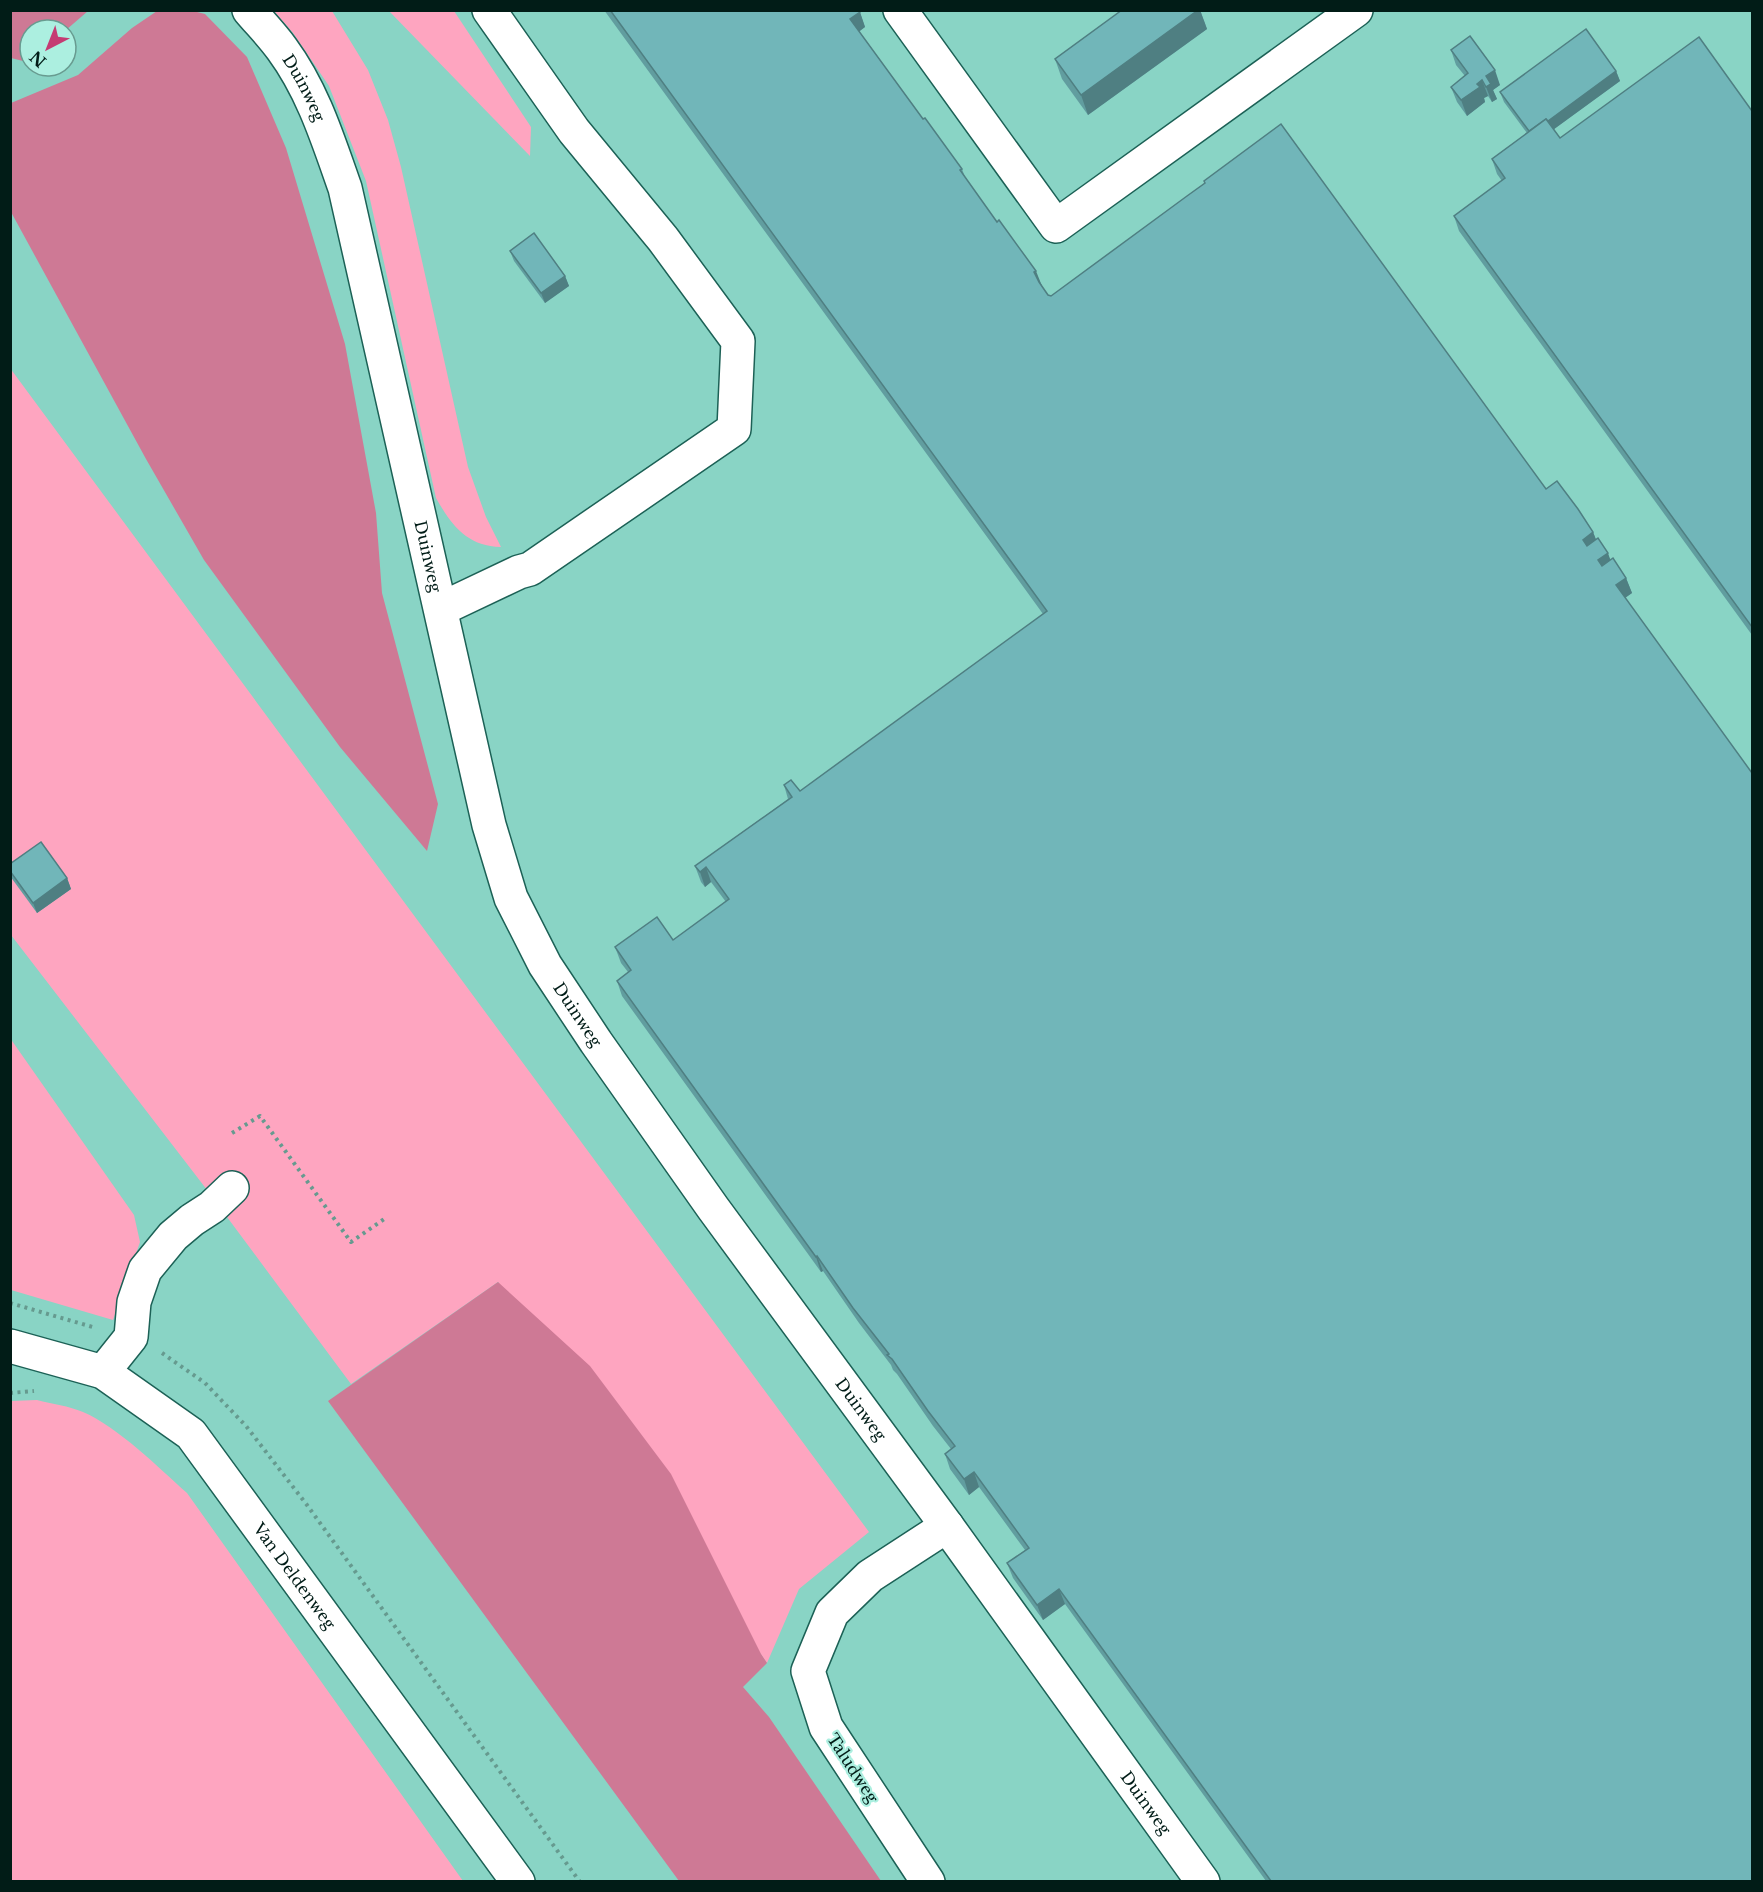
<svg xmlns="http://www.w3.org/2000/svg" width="1763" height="1892" font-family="'Libre Baskerville',serif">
<rect width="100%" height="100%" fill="#9fe2d3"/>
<path fill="#89d4c5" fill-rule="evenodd" d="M 11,11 L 1752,11 L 1752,1881 L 11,1881 ZM 30,30 L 66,30 L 66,66 L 30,66 Z"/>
<g fill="#fea5c0">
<path d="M 274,11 L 332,11 L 368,70 L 388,120 L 401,167 L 468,467 L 486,517 L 501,547 C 467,546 452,526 436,498 L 366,181 L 329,86 L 293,33 Z"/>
<polygon points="389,11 454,11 531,127 530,156"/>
<polygon points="10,368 869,1532 799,1589 767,1663 498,1282 351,1384 204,1186 11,935"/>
<polygon points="10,1038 134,1215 140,1242 113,1320 11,1290"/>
<path d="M 37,1400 C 52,1404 69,1406 83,1412 C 118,1427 159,1468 187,1493 L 463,1881 L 11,1881 L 11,1401 Z"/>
</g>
<g fill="#ce7995">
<polygon points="10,11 11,10 88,11 66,30 30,30 30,56 23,61 11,58"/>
<polygon points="157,11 193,11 205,14 247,57 286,148 345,344 376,513 382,593 438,804 427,851 340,747 204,560 146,459 11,212 11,103 78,75 132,28"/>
<polygon points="498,1282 590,1366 671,1474 761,1654 767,1663 743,1687 769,1717 881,1881 679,1881 328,1401"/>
</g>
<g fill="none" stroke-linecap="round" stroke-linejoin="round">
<g stroke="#1c6156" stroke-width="36">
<g id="minor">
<path id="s1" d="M 249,10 C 260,23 272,35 282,49 C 313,91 328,140 345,188 L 489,825 L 511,898 L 545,965 L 596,1042 L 713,1208 L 947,1526 L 1203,1882"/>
<polyline points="900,10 1056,226 1356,10"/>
<polyline points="441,609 519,572 530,569 734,429 738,341 663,239 574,131 489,10"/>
<path id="s2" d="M 10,1346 L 103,1372 L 191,1434 L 518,1882"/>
<polyline points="103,1372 131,1337 134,1302 145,1270 173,1236 192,1220 212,1207 232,1188"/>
<polyline points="928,1882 826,1727 808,1671 832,1613 870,1576 947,1526"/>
</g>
</g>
<g stroke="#669a8f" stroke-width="4" stroke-dasharray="3 4.5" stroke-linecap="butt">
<polyline points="232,1133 260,1116 351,1242 387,1217"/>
<polyline points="10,1303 96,1328"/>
<polyline points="162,1353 205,1383 246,1426 307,1505 580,1882"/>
<polyline points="10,1393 34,1391"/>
</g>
<use href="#minor" stroke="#fff" stroke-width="33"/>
</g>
<g fill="#619d9f">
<polygon points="604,10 859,10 865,27 859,31 923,119 962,169 965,177 1048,295 1051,296 1205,183 1204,181 1593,532 1596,540 1611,560 1626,578 1632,593 1625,598 1752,1881 1266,1881 1065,1604 1043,1620 1013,1578 1007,1563 1025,1550 979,1487 969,1495 950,1469 945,1454 951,1449 933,1426 897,1374 893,1370 891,1365 859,1323 823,1271 821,1272 622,996 617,981 628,972 621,963 615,947 673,940 726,902 711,882 705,887 701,882 695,866 788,799 784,785 800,791 1043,614"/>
<polygon points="1122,10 1200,10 1207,29 1088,115 1062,79 1055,59"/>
<polygon points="1451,50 1500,85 1493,90 1497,99 1492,102 1488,96 1484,98 1485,102 1467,116 1457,102 1451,87 1465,76 1456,65"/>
<polygon points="1616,71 1620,81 1554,129 1560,138 1752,111 1752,635 1459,231 1454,216 1502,181 1497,174 1492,159 1527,133 1504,102 1500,92"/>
<polygon points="510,251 565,276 569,286 545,303 514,261"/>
<polygon points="10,864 67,878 71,889 37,913 10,876"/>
</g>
<g fill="#4f7f82">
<polygon points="1198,10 1200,10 1207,29 1088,115 1081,95"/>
<polygon points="860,12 865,27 856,34 850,19"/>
<polygon points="1495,70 1500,85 1493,90 1497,99 1492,102 1486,87 1486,76"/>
<polygon points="1616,71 1620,81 1535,143 1531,133"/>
<polygon points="1482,80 1488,96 1484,98 1485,102 1467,116 1461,100 1477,84"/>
<polygon points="1036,271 1042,286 1040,287 1034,272"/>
<polygon points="565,276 569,286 545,303 541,293"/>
<polygon points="1593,532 1599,547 1588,555 1583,540"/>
<polygon points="1608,553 1613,568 1604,575 1598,560"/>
<polygon points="1626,578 1632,593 1622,600 1616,585"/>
<polygon points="706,867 711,882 705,887 700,872"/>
<polygon points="67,878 71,889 37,913 33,903"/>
<polygon points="817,1256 823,1271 821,1272 816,1257"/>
<polygon points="974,1472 979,1487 969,1495 964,1479"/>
<polygon points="1059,1589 1065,1604 1043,1620 1037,1605"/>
</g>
<g fill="#71b6b9" stroke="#4f7f82" stroke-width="1.5">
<polygon points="610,10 859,10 860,12 850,19 923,119 925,118 962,169 960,170 997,222 999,220 1036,271 1034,272 1039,282 1048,295 1051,296 1187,196 1205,183 1204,181 1281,124 1546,489 1557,481 1578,509 1593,532 1583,540 1587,546 1598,538 1608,553 1598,560 1602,566 1613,558 1626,578 1616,585 1752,773 1752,1881 1271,1881 1059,1589 1037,1605 1007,1563 1029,1548 974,1472 964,1479 945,1454 955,1446 928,1411 892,1359 887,1355 889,1354 853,1308 817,1256 816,1257 617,981 631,970 615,947 657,917 673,940 729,899 706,867 700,872 695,866 792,797 784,785 791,780 800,791 1047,611"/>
<polygon points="1122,10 1198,10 1081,95 1055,59"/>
<polygon points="1586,29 1616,71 1548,121 1546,119 1529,131 1500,92"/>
<polygon points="1470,36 1495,70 1486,76 1491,84 1486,87 1482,80 1477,84 1480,87 1461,100 1451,87 1468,73 1451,50"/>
<polygon points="1699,37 1752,111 1752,627 1454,216 1505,178 1492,159 1546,119 1560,138"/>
<polygon points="534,233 565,276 541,293 510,251"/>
<polygon points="41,842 67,878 33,903 10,871 10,864"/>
</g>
<g text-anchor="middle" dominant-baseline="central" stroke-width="4.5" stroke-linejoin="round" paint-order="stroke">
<g font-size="16" fill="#011c17" stroke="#acefe0">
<text stroke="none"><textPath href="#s1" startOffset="96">Duinweg</textPath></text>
<text stroke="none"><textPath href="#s1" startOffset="582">Duinweg</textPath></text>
<text stroke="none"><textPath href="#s1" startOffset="1068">Duinweg</textPath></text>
<text stroke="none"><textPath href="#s1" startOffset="1554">Duinweg</textPath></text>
<text stroke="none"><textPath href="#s2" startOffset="380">Van Deldenweg</textPath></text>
<text transform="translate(853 1768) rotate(57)">Taludweg</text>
<text stroke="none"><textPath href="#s1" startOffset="2040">Duinweg</textPath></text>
</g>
</g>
<rect width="1763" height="1892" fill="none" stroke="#011c17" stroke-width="24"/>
<g transform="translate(48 48) rotate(222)"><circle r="28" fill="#acefe0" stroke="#689b90" stroke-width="1.5"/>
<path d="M0-4.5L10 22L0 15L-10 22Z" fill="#c53b73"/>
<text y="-9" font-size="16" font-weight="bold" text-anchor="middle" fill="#011c17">N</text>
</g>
</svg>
